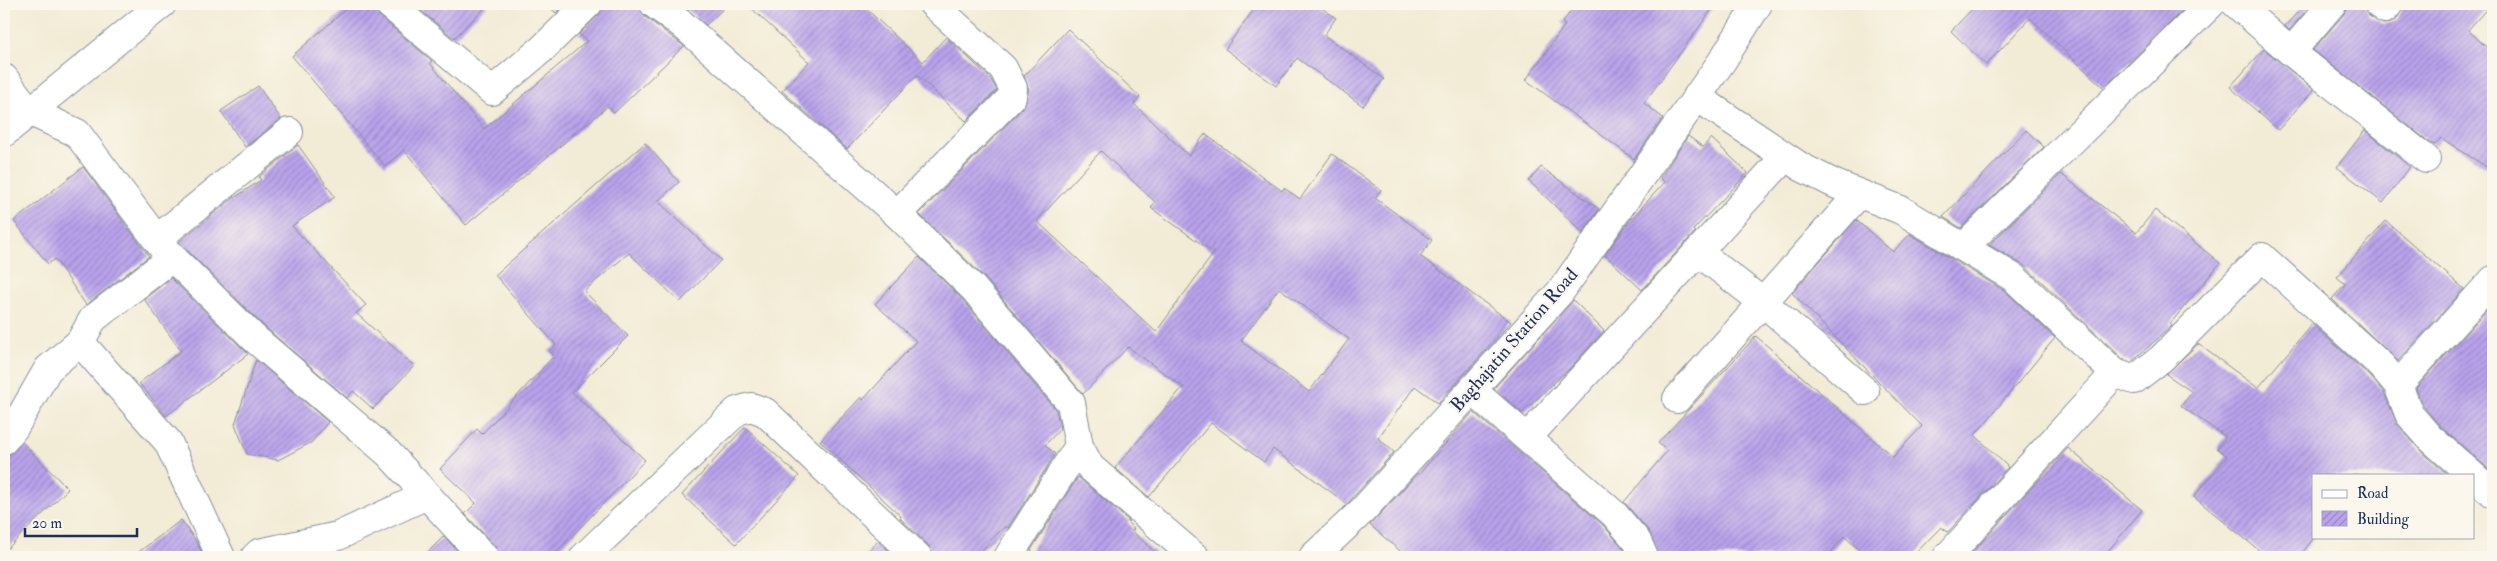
<svg xmlns="http://www.w3.org/2000/svg" width="2497" height="561" font-family="'IM FELL Double Pica',serif">
<defs>
<pattern id="building-hatch" width="6" height="6" patternUnits="userSpaceOnUse" patternTransform="scale(1.25)"><rect width="6" height="6" fill="#baa3ec"/><path d="M-1 1l2-2M0 6l6-6M5 7l2-2" fill="none" stroke="#9685c2"/></pattern>
</defs>
<rect width="100%" height="100%" fill="#fbf7ec"/>
<filter id="ink" filterUnits="userSpaceOnUse"><feTurbulence type="fractalNoise" baseFrequency=".02" numOctaves="2"/><feDisplacementMap in="SourceGraphic" scale="10" xChannelSelector="R" yChannelSelector="G"/><feConvolveMatrix kernelMatrix="1 2 1 2 8 2 1 2 1" color-interpolation-filters="sRGB"/></filter>
<filter id="wash" filterUnits="userSpaceOnUse"><feTurbulence type="fractalNoise" baseFrequency=".0096" numOctaves="4" result="noise"/><feDisplacementMap in="SourceGraphic" scale="20" xChannelSelector="R" yChannelSelector="G"/><feGaussianBlur stdDeviation="1.12" result="paint"/><feColorMatrix in="noise" values="0 0 0 0 0 0 0 0 0 0 0 0 0 0 0 0 0 1.4 0 .05"/><feComposite in="paint" operator="in"/></filter>
<g filter="url(#wash)">
<rect width="100%" height="100%" fill="#f2ebd5"/>
<g id="blocks">
<g fill="url(#building-hatch)" fill-rule="evenodd">
<polygon points="352,4 374,4 379,16 432,61 430,63 484,129 587,41 579,34 599,15 603,4 639,4 644,16 684,46 614,113 608,106 466,225 404,150 385,166 292,56"/>
<polygon points="413,4 489,4 454,38"/>
<polygon points="546,4 566,4 556,13"/>
<polygon points="680,4 728,4 706,25"/>
<polygon points="747,4 861,4 923,62 946,37 990,78 997,90 966,121 917,75 847,149 782,91 809,62"/>
<polygon points="1258,4 1316,4 1336,18 1324,35 1384,79 1363,106 1297,58 1276,86 1225,49"/>
<polygon points="1576,4 1716,4 1644,103 1663,118 1634,159 1526,80 1565,25 1562,23"/>
<polygon points="1977,4 2189,4 2104,88 2030,18 1986,65 1951,31"/>
<polygon points="2305,4 2312,4 2289,30 2285,26"/>
<polygon points="2347,4 2364,4 2369,16 2383,24 2391,23 2397,19 2404,4 2491,4 2468,30 2493,53 2493,171 2441,138 2435,145 2429,142 2313,50 2344,14"/>
<path d="M 1068,29 L 1140,97 L 1134,104 L 1189,156 L 1205,134 L 1282,191 L 1284,188 L 1300,199 L 1332,154 L 1381,190 L 1375,198 L 1432,240 L 1420,256 L 1511,322 L 1438,403 L 1415,386 L 1378,438 L 1394,452 L 1347,504 L 1273,449 L 1264,462 L 1211,423 L 1149,497 L 1115,468 L 1183,387 L 1128,347 L 1083,394 L 985,278 L 919,214 L 1023,108 L 1029,90 L 1024,76 ZM 1101,151 L 1155,202 L 1151,208 L 1214,253 L 1156,332 L 1037,221 ZM 1279,288 L 1349,339 L 1309,392 L 1241,341 Z"/>
<polygon points="2264,49 2314,90 2278,130 2230,87"/>
<polygon points="258,86 281,119 245,147 221,111"/>
<polygon points="2026,130 2044,147 1961,228 1943,217"/>
<polygon points="2365,130 2410,167 2383,203 2337,167"/>
<polygon points="1688,136 1703,147 1711,138 1748,173 1693,230 1695,232 1642,290 1605,255 1631,219 1665,182 1660,178"/>
<polygon points="645,143 679,182 658,201 721,260 680,302 629,253 584,291 628,336 572,392 645,460 552,557 499,557 495,546 465,514 476,503 440,469 477,429 482,434 554,356 549,351 556,345 495,275"/>
<polygon points="298,145 335,197 292,226 366,305 356,313 414,366 373,409 353,391 347,398 266,328 179,242 228,202 261,180 259,177"/>
<polygon points="83,167 149,256 86,305 55,259 48,264 14,221"/>
<polygon points="1541,167 1599,209 1583,233 1529,181"/>
<polygon points="2061,174 2136,233 2155,210 2220,263 2170,324 2172,326 2131,362 2123,359 2025,266 1989,245"/>
<polygon points="1856,220 1893,252 1910,234 2005,291 2055,338 1975,435 2008,467 1948,532 1941,527 1912,557 1867,557 1844,536 1827,557 1659,557 1649,531 1624,502 1667,451 1658,443 1756,336 1893,457 1922,426 1792,293"/>
<polygon points="2386,221 2464,289 2398,361 2332,299 2345,284 2337,277"/>
<polygon points="919,257 962,299 1056,410 1060,429 1045,445 1055,454 1008,528 1005,526 975,557 933,557 929,546 900,518 901,516 820,441 861,397 863,400 916,341 875,304"/>
<polygon points="171,278 248,354 166,416 139,383 181,351 144,299"/>
<polygon points="1573,300 1604,331 1571,367 1522,413 1494,388"/>
<polygon points="2487,310 2493,315 2493,473 2440,426 2423,406 2416,388"/>
<polygon points="2312,324 2371,377 2384,393 2397,424 2419,449 2448,475 2313,475 2313,539 2299,557 2267,557 2194,497 2227,456 2217,448 2226,437 2181,406 2192,392 2166,374 2198,344 2258,388"/>
<polygon points="256,360 328,422 312,442 278,460 247,454 235,424"/>
<polygon points="1473,412 1603,525 1624,549 1627,557 1407,557 1370,525 1418,473 1419,474"/>
<polygon points="745,427 799,476 736,544 682,495"/>
<polygon points="22,442 68,489 4,552 4,455 10,454"/>
<polygon points="2068,448 2142,510 2103,557 1979,557 1973,552"/>
<polygon points="1078,477 1129,521 1127,522 1134,529 1132,531 1160,557 1039,557 1031,550"/>
<polygon points="181,520 196,541 204,557 132,557"/>
<polygon points="444,536 463,557 423,557"/>
<polygon points="878,541 896,557 863,557"/>
</g>
</g>
</g>
<g filter="url(#ink)">
<use href="#blocks" fill-opacity="0" stroke="#868d9a" stroke-width="1"/>
<g fill="none" stroke-linecap="round" stroke-linejoin="round">
<g stroke="#868d9a" stroke-width="30">
<g id="minor">
<polyline points="389,4 492,91 542,49 588,4"/>
<polyline points="654,4 683,25 897,214 973,288 1071,403 1079,446 1090,467 1195,557"/>
<polyline points="2236,4 2291,52 2332,4"/>
<polyline points="2379,4 2385,9 2389,4"/>
<polyline points="2291,52 2426,159"/>
<polyline points="4,78 29,111 77,133 163,248 255,339 388,453 484,557"/>
<polyline points="1697,97 1801,167 1835,184 1901,210 2014,278 2115,373 2134,380 2162,358 2262,257 2382,366 2398,385 2409,414 2429,437 2472,475"/>
<polyline points="4,133 162,4"/>
<polyline points="897,214 1012,97 1013,88 1003,68 933,4"/>
<polyline points="157,239 289,132"/>
<polyline points="1964,247 2211,4"/>
<polyline points="1698,252 1764,303 1865,391"/>
<polyline points="173,257 93,319 80,342 168,442 221,557"/>
<polyline points="2398,385 2493,280"/>
<polyline points="1472,390 1614,514 1637,541 1644,557"/>
<polyline points="1677,399 1859,194"/>
<polyline points="1527,438 1785,157"/>
<polyline points="4,440 14,428 48,369 80,342"/>
<polyline points="2473,476 2493,493"/>
<polyline points="255,557 259,553 338,536 427,495"/>
<polyline points="584,557 737,411 751,407 765,412 918,557"/>
<polyline points="1008,557 1079,446"/>
<polyline points="1313,557 1363,510 1561,291 1722,61 1758,4"/>
<polyline points="1947,557 2115,373"/>
</g>
</g>
<use href="#minor" stroke="#fff" stroke-width="28"/>
</g>
</g>
<g text-anchor="middle" dominant-baseline="central" stroke-width="4.5" stroke-linejoin="round" paint-order="stroke">
<g font-size="19" fill="#1b2f5e" stroke="#fbf7ec">
<text transform="translate(1514 340) rotate(-49)">Baghajatin Station Road</text>
</g>
</g>
<rect width="2497" height="561" fill="none" stroke="#fbf7ec" stroke-width="20"/>
<rect x="2312" y="474" width="162" height="65" fill="#fbf7ec" stroke="#a1a7b3"/>
<rect x="2322" y="490" width="25" height="8" fill="#ffffff" stroke="#a1a7b3"/>
<text x="2357" y="498" font-size="15" fill="#1b2f5e">Road</text>
<rect x="2322" y="511" width="25" height="15" fill="url(#building-hatch)" stroke="#a1a7b3"/>
<text x="2357" y="524" font-size="15" fill="#1b2f5e">Building</text>
<path d="M25 528v8h112v-8" fill="none" stroke="#1b2f5e" stroke-width="2.5"/>
<text x="32" y="528" font-size="15" fill="#1b2f5e" stroke="#fbf7ec" stroke-width="4" paint-order="stroke">20 m</text>
</svg>
